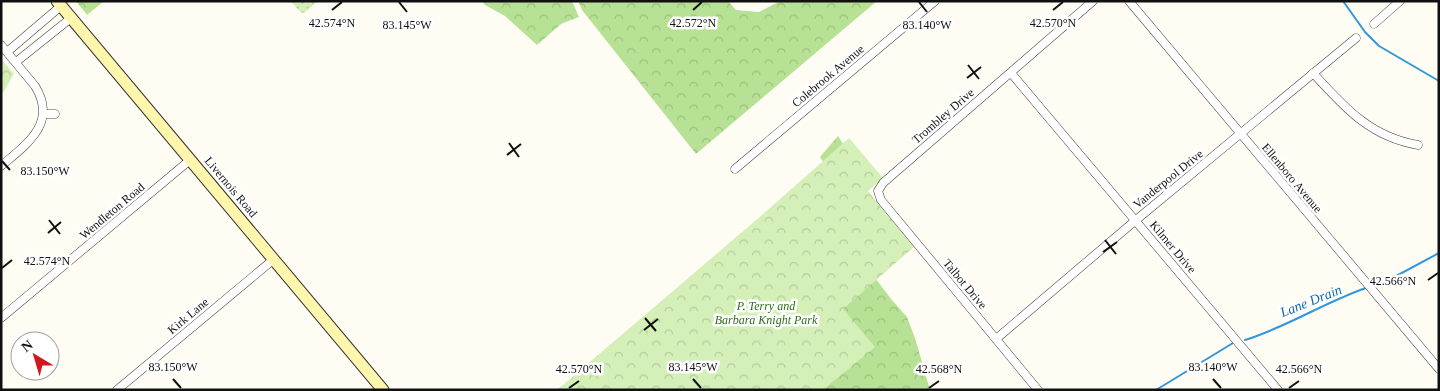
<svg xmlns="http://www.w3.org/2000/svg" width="1440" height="391" font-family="'Times New Roman',serif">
<defs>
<pattern id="grass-dots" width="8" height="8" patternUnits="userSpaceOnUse" patternTransform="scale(1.25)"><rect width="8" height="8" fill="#d4efb7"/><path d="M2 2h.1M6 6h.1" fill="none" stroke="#b5cc9c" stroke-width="1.8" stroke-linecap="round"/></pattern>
<pattern id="forest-crowns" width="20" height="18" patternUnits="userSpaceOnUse" patternTransform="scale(1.25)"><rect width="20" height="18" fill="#b7e194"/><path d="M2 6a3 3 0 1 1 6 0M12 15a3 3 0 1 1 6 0" fill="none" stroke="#9cc07f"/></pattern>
<pattern id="park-crowns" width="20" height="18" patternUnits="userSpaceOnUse" patternTransform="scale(1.25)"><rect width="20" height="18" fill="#d4efb7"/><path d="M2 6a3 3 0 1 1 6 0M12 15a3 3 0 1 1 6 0" fill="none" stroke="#b5cc9c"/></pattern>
</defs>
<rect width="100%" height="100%" fill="#fffdf3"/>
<polygon fill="url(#grass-dots)" points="291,1 318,1 304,13 300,12"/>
<g fill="url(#forest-crowns)">
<polygon points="76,1 104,1 87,15"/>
<polygon points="482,1 572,1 579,17 561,24 537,45 505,16 485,5"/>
<polygon points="578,1 728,1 736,10 759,12 780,1 877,1 696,154 582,10"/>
<polygon points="838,136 866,180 875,278 892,300 907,317 915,338 930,390 683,390 832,175 820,157"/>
</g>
<g fill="url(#park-crowns)">
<polygon points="1,59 14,74 1,96"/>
<polygon points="849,138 883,178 868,191 914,247 843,309 875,347 823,390 557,390 762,215"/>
</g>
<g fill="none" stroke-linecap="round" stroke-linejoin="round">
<g stroke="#3097dc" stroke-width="2">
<polyline points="1343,1 1365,32 1379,46 1439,81"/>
<polyline points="1373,286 1385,282 1439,253"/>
<path d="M 1245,340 C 1287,327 1325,302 1366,288"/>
<polyline points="1156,390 1233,343"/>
</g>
<g stroke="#434343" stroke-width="9">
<g id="street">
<polyline points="1129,1 1439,369"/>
<polyline points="1374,24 1400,1"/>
<path d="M 1,45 L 35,86 C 58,123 27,144 1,166"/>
<polyline points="7,52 61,6"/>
<polyline points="16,62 71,18"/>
<polyline points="1011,73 1278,390"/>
<path d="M 1313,73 C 1344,107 1370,137 1418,145"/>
<polyline points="43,114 55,114"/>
<polyline points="735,169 935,1"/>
<polyline points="1,318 190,160"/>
<polyline points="996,339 1136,220 1356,38"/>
<polyline points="117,390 274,259"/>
<polyline points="1038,390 881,200 878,191 883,183 1093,1"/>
</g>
</g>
<g stroke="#323232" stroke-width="13">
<polyline id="secondary" points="57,1 383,390"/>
</g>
<use href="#street" stroke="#fff" stroke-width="8"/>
<use href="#secondary" stroke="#fff6ae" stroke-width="11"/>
</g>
<path fill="none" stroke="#101010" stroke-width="2" d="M 399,2 L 407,12M 919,2 L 927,12M 332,10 L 342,2M 693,10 L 702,2M 1053,10 L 1063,2M 968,65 L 979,79M 967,78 L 981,67M 509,143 L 519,157M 507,155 L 521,144M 2,161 L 10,170M 49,220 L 60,234M 48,233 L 61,222M 1105,240 L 1116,254M 1103,252 L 1117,242M 2,268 L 12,260M 1428,280 L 1438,273M 645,318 L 656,331M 644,330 L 658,319M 173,379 L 181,388M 693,379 L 701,388M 1213,379 L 1221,388M 569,388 L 579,381M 929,388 L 939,381M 1289,388 L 1299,381"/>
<g text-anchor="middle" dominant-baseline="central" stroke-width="5" stroke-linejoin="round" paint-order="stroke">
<g font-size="12" fill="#101010" stroke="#fff">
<text transform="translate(828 76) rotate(-40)">Colebrook Avenue</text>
<text transform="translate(943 116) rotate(-41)">Trombley Drive</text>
<text transform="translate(1292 178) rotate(50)">Ellenboro Avenue</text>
<text transform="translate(1168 179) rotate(-39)">Vanderpool Drive</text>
<text transform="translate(231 187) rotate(50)">Livernois Road</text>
<text transform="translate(112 211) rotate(-40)">Wendleton Road</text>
<text transform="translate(1173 247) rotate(50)">Kilmer Drive</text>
<text transform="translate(965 284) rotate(50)">Talbot Drive</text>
<text transform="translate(188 316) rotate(-40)">Kirk Lane</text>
</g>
<g font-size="12" font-style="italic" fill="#2a7017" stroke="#fff">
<text x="766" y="306">P. Terry and<tspan x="766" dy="14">Barbara Knight Park</tspan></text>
</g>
<g font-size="14" font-style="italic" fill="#0a68b1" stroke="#fff">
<text transform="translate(1311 301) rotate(-22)">Lane Drain</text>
</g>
</g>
<g font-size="12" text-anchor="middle" fill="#101010" stroke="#fff" stroke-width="5" stroke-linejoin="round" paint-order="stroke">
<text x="332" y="27">42.574°N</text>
<text x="693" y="27">42.572°N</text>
<text x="1053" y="27">42.570°N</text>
<text x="407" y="29">83.145°W</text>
<text x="927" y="29">83.140°W</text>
<text x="45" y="175">83.150°W</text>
<text x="47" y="265">42.574°N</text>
<text x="1393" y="285">42.566°N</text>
<text x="173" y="371">83.150°W</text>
<text x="693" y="371">83.145°W</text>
<text x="1213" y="371">83.140°W</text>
<text x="579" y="373">42.570°N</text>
<text x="939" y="373">42.568°N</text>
<text x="1299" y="373">42.566°N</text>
</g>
<rect width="1440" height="391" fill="none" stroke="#101010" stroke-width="5"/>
<g transform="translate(35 356) rotate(322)"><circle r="24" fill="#ffffff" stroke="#9f9f9f"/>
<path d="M0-4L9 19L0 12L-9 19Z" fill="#d11720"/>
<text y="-8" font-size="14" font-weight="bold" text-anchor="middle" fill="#101010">N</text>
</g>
</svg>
